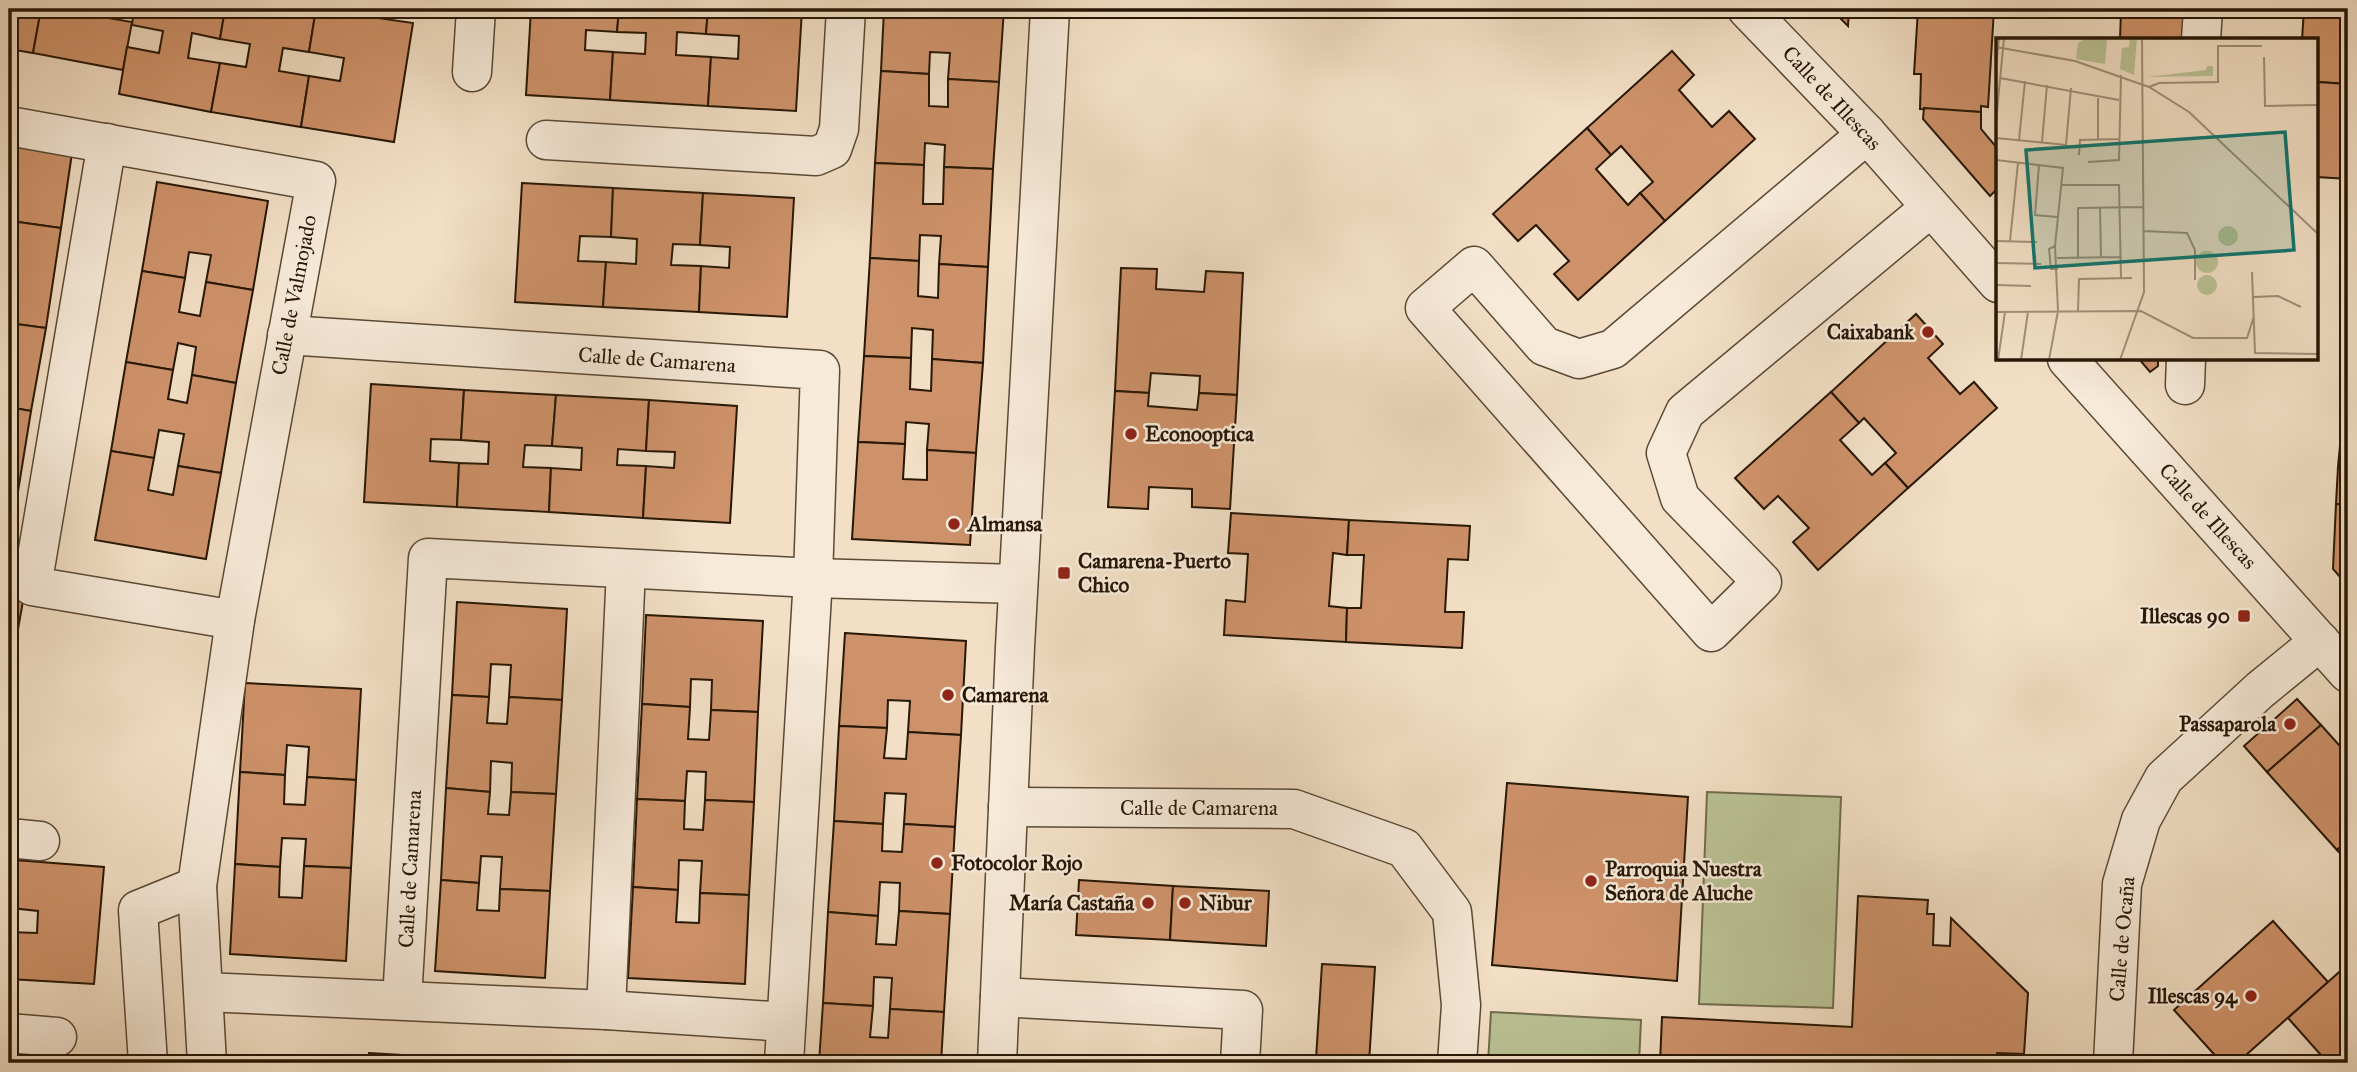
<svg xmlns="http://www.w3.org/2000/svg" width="2357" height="1072" font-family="'IM FELL Great Primer',serif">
<rect width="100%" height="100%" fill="#f2dfc5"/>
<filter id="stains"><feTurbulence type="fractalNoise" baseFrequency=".00286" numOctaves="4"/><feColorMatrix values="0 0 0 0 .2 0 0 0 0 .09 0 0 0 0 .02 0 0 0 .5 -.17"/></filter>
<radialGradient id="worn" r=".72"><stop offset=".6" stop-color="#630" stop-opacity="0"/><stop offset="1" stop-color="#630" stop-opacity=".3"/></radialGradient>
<g fill="#bac295" stroke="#706c4d" stroke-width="2">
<polygon points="1707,792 1841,797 1833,1008 1699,1004"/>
<polygon points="1491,1012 1641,1020 1639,1063 1488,1063"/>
</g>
<g fill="#ce926a" stroke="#271705" stroke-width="2">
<polygon points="9,9 41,9 33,53 9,49"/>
<polygon points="41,9 104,9 102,17 132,22 123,70 33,53"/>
<polygon points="134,9 225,9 220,39 192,33 188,58 220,63 211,112 119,94 127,47 159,53 163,31 132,25"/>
<polygon points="225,9 316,9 309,52 283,48 279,71 309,76 301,127 211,112 220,63 246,67 250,44 220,39"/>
<polygon points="316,9 413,23 394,142 301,127 309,76 340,81 344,58 309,52"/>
<polygon points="531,9 619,9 617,32 586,30 585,50 613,52 610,100 526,95"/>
<polygon points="619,9 708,9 706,34 677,32 676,55 711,57 708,106 610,100 613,52 645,54 646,33 617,32"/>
<polygon points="708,9 802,9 796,111 708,106 711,57 738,59 739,36 706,34"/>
<polygon points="884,9 1004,9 999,82 948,79 950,53 930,52 929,74 881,71"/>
<polygon points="1831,9 1849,9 1848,26"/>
<polygon points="1918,9 1994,9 1988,107 1981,106 1981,112 1920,109 1921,74 1914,74"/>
<polygon points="2114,9 2184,9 2182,40 2120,40 2121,11"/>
<polygon points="2304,9 2348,9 2348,84 2317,82 2317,40 2302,40"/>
<polygon points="1672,51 1694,75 1679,90 1712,127 1729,111 1755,139 1665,221 1640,193 1653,182 1621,146 1611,155 1587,128"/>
<polygon points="881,71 929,74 929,106 948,107 948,79 999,82 993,169 944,167 945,145 925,143 924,165 875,163"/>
<polygon points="2317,82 2348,84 2348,179 2317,177"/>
<polygon points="1924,108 1981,112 1981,129 1998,149 1998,188 1990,196 1923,119"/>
<polygon points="1587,128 1611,155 1596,169 1628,205 1640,193 1665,221 1578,300 1554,274 1569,261 1536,225 1518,241 1493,214"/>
<polygon points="9,136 73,146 61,228 11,221 14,195 9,195"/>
<polygon points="875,163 924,165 923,204 943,204 944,167 993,169 988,267 939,264 941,236 920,235 919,261 870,258"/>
<polygon points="157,182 268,201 253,290 206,282 211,255 189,252 185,278 142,271"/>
<polygon points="522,183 613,188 611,237 580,236 578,261 606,262 603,307 515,302"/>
<polygon points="613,188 703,193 700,245 673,244 671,265 701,266 699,312 603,307 606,262 636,264 637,239 611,237"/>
<polygon points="703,193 794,198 787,317 699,312 701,266 729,268 730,247 700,245"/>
<polygon points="11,221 61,228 46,328 9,323"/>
<polygon points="870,258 919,261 918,296 938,298 939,264 988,267 983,363 932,359 933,330 912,328 911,358 864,356"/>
<polygon points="1121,268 1157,269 1156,289 1204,292 1206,271 1243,273 1237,395 1199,393 1200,376 1151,373 1149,393 1115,391"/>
<polygon points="142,271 185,278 179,312 200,316 206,282 253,290 236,383 192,375 196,347 178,343 173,370 126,362"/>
<polygon points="1916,314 1943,344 1928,358 1960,394 1974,382 1997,408 1908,488 1885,463 1896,453 1864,418 1859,423 1831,392"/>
<polygon points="9,323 46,328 31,411 9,407"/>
<polygon points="864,356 911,358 910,389 931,391 932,359 983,363 976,453 927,450 929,424 906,422 905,444 858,442"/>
<polygon points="2139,359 2158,359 2158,366 2150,372"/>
<polygon points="126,362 173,370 168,399 187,403 192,375 236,383 221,473 178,466 184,434 159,430 154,458 111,451"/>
<polygon points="371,384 464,390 461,440 431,439 430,461 459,463 457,507 364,502"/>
<polygon points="464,390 556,395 552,446 525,445 523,467 551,468 549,512 457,507 459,463 488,464 489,442 461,440"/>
<polygon points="1115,391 1149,393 1148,406 1197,410 1199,393 1237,395 1230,509 1192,507 1192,489 1149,487 1148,509 1108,507"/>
<polygon points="1831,392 1859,423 1840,440 1872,475 1885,463 1908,488 1818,570 1793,542 1809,528 1778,496 1764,509 1735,478"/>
<polygon points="2345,392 2348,392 2348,467 2338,467"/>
<polygon points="556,395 649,400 646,451 618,449 617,465 646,466 643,518 549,512 551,468 581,470 582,448 552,446"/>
<polygon points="649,400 737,406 730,523 643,518 646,466 674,468 675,452 646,451"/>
<polygon points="9,407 31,411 15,510 9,509"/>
<polygon points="858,442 905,444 903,479 927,480 927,450 976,453 970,545 852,539"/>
<polygon points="111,451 154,458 148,490 173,495 178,466 221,473 206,559 95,540"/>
<polygon points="2338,467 2348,467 2348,505 2336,504"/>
<polygon points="2336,504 2348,505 2348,586 2333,569"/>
<polygon points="9,509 15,510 9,547"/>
<polygon points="1231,513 1349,520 1347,555 1333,553 1329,606 1347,608 1346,642 1224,635 1226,600 1245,602 1248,554 1228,553"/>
<polygon points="1349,520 1470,526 1468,560 1448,559 1445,612 1464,612 1462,648 1346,642 1347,608 1361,608 1364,555 1347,555"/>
<polygon points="9,599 23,601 9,680"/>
<polygon points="457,602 567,609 562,700 509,697 511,665 491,664 489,697 452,695"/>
<polygon points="646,615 763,621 758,712 711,710 712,680 691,679 690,707 642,704"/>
<polygon points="845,633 966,641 961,735 908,732 910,701 888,700 887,728 839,726"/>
<polygon points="245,683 361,689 356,780 307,777 309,747 287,745 285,775 240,772"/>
<polygon points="452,695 489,697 487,723 507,724 509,697 562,700 556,794 511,792 512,763 491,761 490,792 446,788"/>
<polygon points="2297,699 2321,725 2267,772 2244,746"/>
<polygon points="642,704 690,707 688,739 709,740 711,710 758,712 754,802 705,800 706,772 687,771 685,801 637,799"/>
<polygon points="2321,725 2348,755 2348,840 2337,850 2267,772"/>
<polygon points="839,726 887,728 884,758 906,759 908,732 961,735 955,827 904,824 906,794 885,793 883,824 834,821"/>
<polygon points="240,772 285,775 284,804 305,805 307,777 356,780 351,868 304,866 306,839 282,838 280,867 235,864"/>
<polygon points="1507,783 1688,797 1677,981 1492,965"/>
<polygon points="446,788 490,792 488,814 509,815 511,792 556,794 550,891 500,889 502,857 481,856 479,883 441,880"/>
<polygon points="637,799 685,801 684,829 703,830 705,800 754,802 749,895 700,893 702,861 679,860 678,890 633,887"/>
<polygon points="834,821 883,824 882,851 902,852 904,824 955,827 950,914 899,911 900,883 880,882 878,916 828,912"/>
<polygon points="2348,840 2348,862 2337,850"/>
<polygon points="9,859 15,860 11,908 9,908"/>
<polygon points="15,860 104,867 94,984 9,979 9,932 37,933 38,911 11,908"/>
<polygon points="235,864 280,867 279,897 302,898 304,866 351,868 346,961 230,954"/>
<polygon points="441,880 479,883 477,910 499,911 500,889 550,891 545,978 435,971"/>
<polygon points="1079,880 1173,886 1170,940 1076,935"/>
<polygon points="1173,886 1269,891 1266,946 1170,940"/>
<polygon points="633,887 678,890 676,922 699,923 700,893 749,895 745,984 628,978"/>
<polygon points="1858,896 1928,900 1927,914 1934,914 1933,945 1950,946 1951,918 2028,993 2024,1054 1997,1053 1997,1063 1660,1063 1662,1017 1852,1027"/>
<polygon points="899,911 950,914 944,1012 890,1009 892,978 874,977 873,1006 823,1003 828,912 878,916 876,944 896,945"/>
<polygon points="2273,921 2328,982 2237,1063 2222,1063 2174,1010"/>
<polygon points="1322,964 1375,967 1369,1063 1316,1059"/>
<polygon points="2348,964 2348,1063 2328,1063 2288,1018"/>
<polygon points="823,1003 873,1006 870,1037 888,1038 890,1009 944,1012 941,1063 819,1063"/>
<polygon points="369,1053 452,1058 452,1063 368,1063"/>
<polygon points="452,1058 541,1063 452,1063"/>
</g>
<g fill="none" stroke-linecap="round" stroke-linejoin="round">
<g stroke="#5a4935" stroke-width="41">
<g id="minor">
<polyline points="1747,9 1867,134 1998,283"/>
<polyline points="2201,40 2203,9"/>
<polyline points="472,72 476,9"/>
<polyline points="9,126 316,181 235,620 197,886 207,1063"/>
<polyline points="1867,134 1613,349 1579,359 1544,346 1474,266 1425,308 1711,632 1762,582 1680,498 1666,453 1685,412 1930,208"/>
<polyline points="546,140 816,156 832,149 839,129 846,9"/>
<polyline points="107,143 32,586 235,620"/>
<polyline points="287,335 820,370 813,578 784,1063"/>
<polyline points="2067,359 2348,673"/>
<polyline points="2185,385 2186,359"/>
<polyline points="1008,807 1294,809 1404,848 1452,912 1461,1005 1457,1063"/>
<polyline points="9,838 40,841"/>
<polyline points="204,992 606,1010 786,1022"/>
<polyline points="1000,997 1243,1010 1240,1063"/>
<polyline points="402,1000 428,558 813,578 1018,584"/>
<polyline points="606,1010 626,569"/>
<polyline points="9,1033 57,1037"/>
<polyline points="148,1063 138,910 197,886"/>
<polyline points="997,1063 1015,647 1050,9"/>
<polyline points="2113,1063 2122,884 2141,820 2164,778 2260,690 2320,641"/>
</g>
</g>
<use href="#minor" stroke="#f7ead9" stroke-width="38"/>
</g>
<g fill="#8f2418" stroke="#f7ead9" stroke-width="2.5">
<circle cx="1928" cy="332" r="7"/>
<circle cx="1131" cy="434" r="7"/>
<circle cx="954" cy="524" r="7"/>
<rect x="1057" y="566" width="14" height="14" rx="3.5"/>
<rect x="2237" y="609" width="14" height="14" rx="3.5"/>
<circle cx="948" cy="695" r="7"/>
<circle cx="2290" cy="724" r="7"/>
<circle cx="937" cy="863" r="7"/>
<circle cx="1591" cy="881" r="7"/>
<circle cx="1148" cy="903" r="7"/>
<circle cx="1185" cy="903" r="7"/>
<circle cx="2251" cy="996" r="7"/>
</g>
<g text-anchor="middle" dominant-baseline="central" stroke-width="5" stroke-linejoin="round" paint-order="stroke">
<g font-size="21" fill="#271705" stroke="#f7ead9">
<text transform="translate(1832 98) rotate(47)">Calle de Illescas</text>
<text transform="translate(294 295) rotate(-79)">Calle de Valmojado</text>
<text transform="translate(657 360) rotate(4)">Calle de Camarena</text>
<text transform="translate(2208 516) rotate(48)">Calle de Illescas</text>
<text x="1199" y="808">Calle de Camarena</text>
<text transform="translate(410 869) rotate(-87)">Calle de Camarena</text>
<text transform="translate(2122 939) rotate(-85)">Calle de Ocaña</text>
</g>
<g font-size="21" font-weight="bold" fill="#271705" stroke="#f7ead9" text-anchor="start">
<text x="1914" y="332" text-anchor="end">Caixabank</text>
<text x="1145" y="434">Econooptica</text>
<text x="968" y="524">Almansa</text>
<text x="1078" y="561">Camarena-Puerto<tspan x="1078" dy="24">Chico</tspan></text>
<text x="2230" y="616" text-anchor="end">Illescas 90</text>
<text x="962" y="695">Camarena</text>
<text x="2276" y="724" text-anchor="end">Passaparola</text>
<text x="951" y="863">Fotocolor Rojo</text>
<text x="1605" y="869">Parroquia Nuestra<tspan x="1605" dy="24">Señora de Aluche</tspan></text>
<text x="1134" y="903" text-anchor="end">María Castaña</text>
<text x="1199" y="903">Nibur</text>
<text x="2237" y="996" text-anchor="end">Illescas 94</text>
</g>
</g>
<g transform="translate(1996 38)">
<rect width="322" height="322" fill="#f2dfc5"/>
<path d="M 134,0 L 141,0 L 138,37 L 124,31 L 126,10 L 133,9 ZM 89,1 L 111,2 L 109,26 L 80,21 L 82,5 ZM 211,28 L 217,28 L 217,38 L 150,39 L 210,32 ZM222 198a10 10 0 1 1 20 0a10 10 0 1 1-20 0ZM200 224a11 11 0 1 1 22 0a11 11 0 1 1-22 0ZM201 247a10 10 0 1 1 20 0a10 10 0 1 1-20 0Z" fill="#bac295"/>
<path fill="none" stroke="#a18f78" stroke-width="2" d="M 0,9 L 79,23 L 153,49 L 193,74 L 322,196M 268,19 L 269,68 L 322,67M 0,30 L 3,0M 4,40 L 123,62M 153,49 L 163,45 L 222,44 L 222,8 L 266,8M 102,60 L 102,101M 0,84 L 8,0M 0,100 L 70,107 L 75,50M 23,102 L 29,43M 46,104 L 51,47M 83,117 L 84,102 L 123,101M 0,122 L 67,130 L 59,208 L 62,273 L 53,322M 92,124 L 123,122 L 125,37M 43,127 L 39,177 L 61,179M 65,147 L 123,147 L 125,240M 104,170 L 105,219M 147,193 L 191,195 L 199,212 L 199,242M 0,203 L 41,204M 14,203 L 22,125M 59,208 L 53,211 L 55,231 L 62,231M 82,219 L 82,170 L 147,169M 61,220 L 125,219M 0,225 L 45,226M 256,234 L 259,315 L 322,316M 0,247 L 35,248M 257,259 L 282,258 L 305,269M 82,273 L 83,241 L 136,240M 0,274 L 145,273 L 197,300 L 251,300 L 258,278M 2,322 L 9,274M 25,322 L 32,274M 124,322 L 148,254 L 146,0"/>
<path fill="#0f766e" fill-opacity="0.15" stroke="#0f766e" stroke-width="3.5" d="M 289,94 L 298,212 L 39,230 L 30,112 Z"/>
<rect width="322" height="322" fill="none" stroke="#271705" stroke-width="3.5"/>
</g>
<rect width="2357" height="1072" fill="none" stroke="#f2dfc5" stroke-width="35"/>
<rect x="10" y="10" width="2336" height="1051" fill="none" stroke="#271705" stroke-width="3.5"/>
<rect x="18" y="18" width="2322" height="1037" fill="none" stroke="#271705" stroke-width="2"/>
<rect width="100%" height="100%" filter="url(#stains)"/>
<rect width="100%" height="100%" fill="url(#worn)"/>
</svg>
